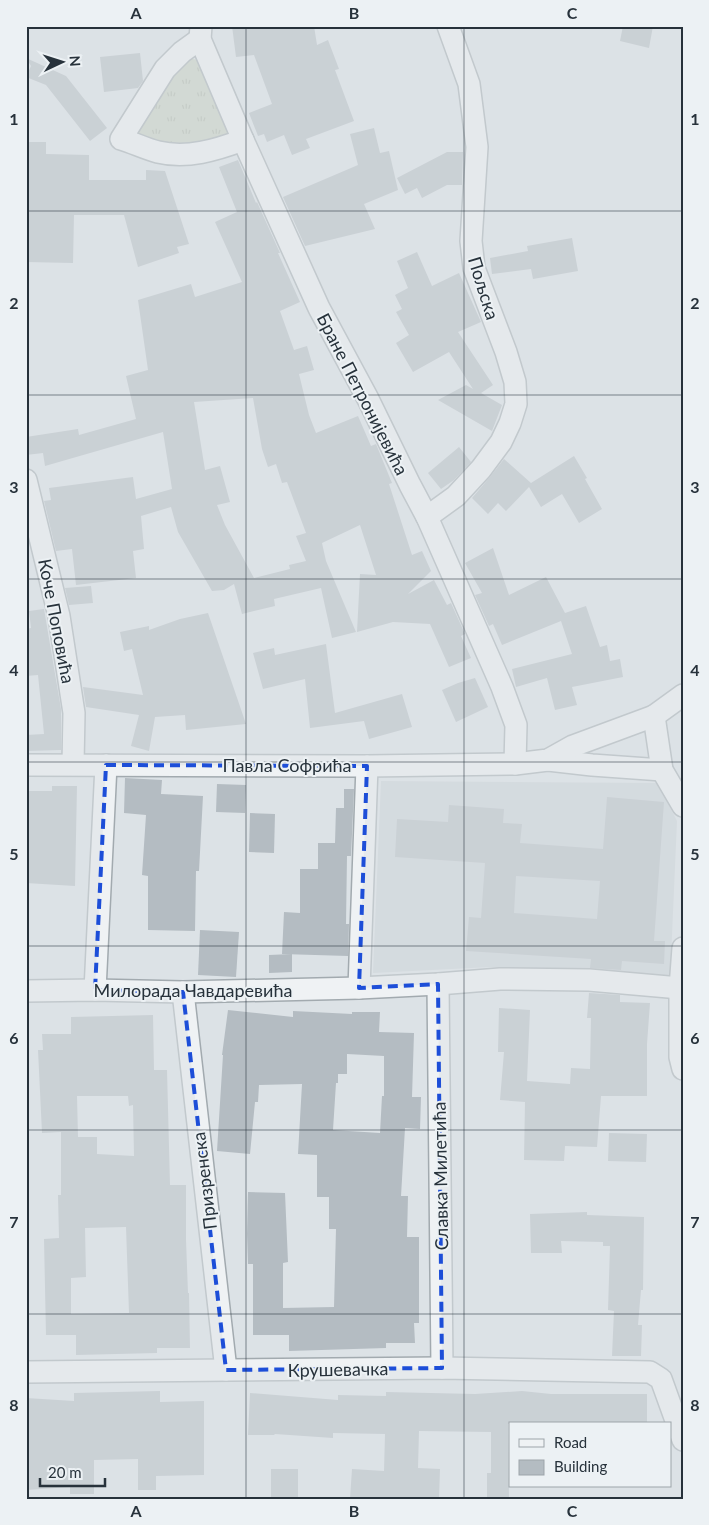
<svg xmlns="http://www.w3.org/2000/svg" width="709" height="1525" font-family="Lato,sans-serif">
<defs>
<pattern id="grass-tufts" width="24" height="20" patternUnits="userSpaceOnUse" patternTransform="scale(1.25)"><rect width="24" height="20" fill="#c6cfbe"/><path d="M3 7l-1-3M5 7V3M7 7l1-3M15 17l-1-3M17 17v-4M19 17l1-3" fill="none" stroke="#aab2a4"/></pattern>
</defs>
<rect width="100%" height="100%" fill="#dce2e6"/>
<polygon fill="#cbd2d7" points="381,781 658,783 677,821 670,981 491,967 373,973"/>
<polygon fill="url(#grass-tufts)" points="188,58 198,60 230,134 221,139 172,146 142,138 138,133 138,125 172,72"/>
<g fill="#b4bcc2" fill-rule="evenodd">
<polygon points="232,26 314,26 317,45 328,40 339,69 335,70 354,121 306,139 310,148 292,155 284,135 267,142 264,134 258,136 249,113 272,104 254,55 236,57"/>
<polygon points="623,26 653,26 649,48 620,41"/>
<polygon points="140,53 143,81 138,88 104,92 100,57"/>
<polygon points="26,58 66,76 107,128 90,141 46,85 26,77 31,66"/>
<polygon points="374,128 380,153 389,151 398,190 364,204 375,229 305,246 283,197 358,165 350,134"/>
<polygon points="26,142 46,142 46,154 89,155 89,180 146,180 146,170 165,171 189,244 177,247 179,253 138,267 124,215 74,215 73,263 26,262"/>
<polygon points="447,152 463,152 462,185 447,185 422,198 417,188 405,194 397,178"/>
<path d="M 238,160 L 256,203 L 257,202 L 280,253 L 278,253 L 300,302 L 280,311 L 294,350 L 307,346 L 314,370 L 299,374 L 309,415 L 316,433 L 358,416 L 371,446 L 376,444 L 392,483 L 389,484 L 412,555 L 422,551 L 431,571 L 408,594 L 434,580 L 447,605 L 451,603 L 465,634 L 461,636 L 471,658 L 449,667 L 430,624 L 393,622 L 357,632 L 360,574 L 376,575 L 360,525 L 322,543 L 326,561 L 356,632 L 332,638 L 321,588 L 274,599 L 275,606 L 242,614 L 234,584 L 224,590 L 212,591 L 178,532 L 171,507 L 141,516 L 144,549 L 133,551 L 136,578 L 76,585 L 72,549 L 56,551 L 44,501 L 51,500 L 49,488 L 133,477 L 136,499 L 172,489 L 163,432 L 45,466 L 43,453 L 26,455 L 26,437 L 78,429 L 79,435 L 136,419 L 126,376 L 148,370 L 138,300 L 191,284 L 195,297 L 242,282 L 215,222 L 237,212 L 219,167 ZM 253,398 L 262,449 L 268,467 L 276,464 L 282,483 L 287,482 L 306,533 L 296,536 L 306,561 L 289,565 L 290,569 L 254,578 L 225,525 L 217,505 L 230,502 L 220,466 L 205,470 L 194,402 Z"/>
<polygon points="572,238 578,271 533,279 531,269 492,274 490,258 528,251 527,246"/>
<polygon points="417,252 432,286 459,273 481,322 458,332 493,385 481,393 502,405 492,431 438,400 466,385 473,389 449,352 413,372 396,343 409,335 396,312 402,309 395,295 408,288 397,261"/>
<polygon points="459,447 471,462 454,480 441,489 428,473"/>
<polygon points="574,456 587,478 585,479 602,509 579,523 562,494 541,507 529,487 506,511 498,503 488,514 472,498 490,477 504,459 531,483"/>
<polygon points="493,548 509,595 546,577 565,613 586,606 600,647 607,645 610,661 620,659 623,677 572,687 577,705 555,710 547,678 516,687 512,669 572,654 561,621 502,645 493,624 489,626 475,595 482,593 465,563"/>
<polygon points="91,586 93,603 69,605 65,588"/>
<polygon points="44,609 61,709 61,750 26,751 26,735 44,734 38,675 26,676 26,629 31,628 29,611"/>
<polygon points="208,613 246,724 186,730 185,715 155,717 149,751 131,746 139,715 86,707 83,687 143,695 132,649 124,651 120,632 149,626 149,630 180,619"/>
<polygon points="326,644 335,713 402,694 412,727 369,739 364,721 310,728 305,679 263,689 253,653 274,648 275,655"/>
<polygon points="475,678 488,707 456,722 442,690 458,683"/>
<polygon points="125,778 162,780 161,794 203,796 199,871 196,871 195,931 148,930 148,876 142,875 146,815 124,813"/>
<polygon points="217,784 246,785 245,813 216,812"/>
<polygon points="52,786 77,786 75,886 26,883 26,791 52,791"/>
<polygon points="344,789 354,789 351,856 347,856 346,924 349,924 348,956 282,954 284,912 300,913 300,869 318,869 318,843 335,843 336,808 344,808"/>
<path d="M 607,797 L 664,802 L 654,941 L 665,941 L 664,964 L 622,961 L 621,970 L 590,968 L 591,959 L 466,951 L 469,917 L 481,918 L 485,863 L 395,857 L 397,819 L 448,822 L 449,805 L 504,809 L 503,823 L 522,824 L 520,843 L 603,849 ZM 516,876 L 600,881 L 597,919 L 514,913 Z"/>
<polygon points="250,813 275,814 274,853 249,852"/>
<polygon points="200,930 239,932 236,977 198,975"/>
<polygon points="292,954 292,972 269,973 269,955"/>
<polygon points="589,993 620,995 620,1002 650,1003 647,1044 647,1096 601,1096 597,1147 565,1146 564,1161 524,1160 525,1102 500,1100 504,1052 498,1052 499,1008 530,1010 527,1081 570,1084 571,1068 590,1069 591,1018 587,1018"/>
<path d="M 228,1010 L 293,1017 L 293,1011 L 352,1014 L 352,1012 L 380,1012 L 379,1032 L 414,1033 L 412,1097 L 421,1097 L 420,1129 L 405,1128 L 401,1196 L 408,1196 L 407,1237 L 419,1237 L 419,1323 L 414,1323 L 415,1343 L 386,1343 L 386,1348 L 289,1351 L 289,1335 L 253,1335 L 253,1264 L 248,1264 L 247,1234 L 248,1192 L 285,1193 L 288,1262 L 283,1263 L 283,1308 L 334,1307 L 336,1229 L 329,1229 L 329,1197 L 317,1197 L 317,1155 L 298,1154 L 302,1084 L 259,1085 L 258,1102 L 255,1102 L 250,1154 L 217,1151 L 223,1055 L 222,1055 ZM 347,1054 L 384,1056 L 384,1096 L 382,1096 L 380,1133 L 333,1130 L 336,1083 L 338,1083 L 338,1074 L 347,1074 Z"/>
<path d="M 153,1015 L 154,1070 L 167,1070 L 170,1185 L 186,1185 L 186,1240 L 188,1293 L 189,1293 L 190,1348 L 157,1348 L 157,1353 L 76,1355 L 76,1335 L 46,1335 L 44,1239 L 59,1238 L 58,1195 L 61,1195 L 61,1132 L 42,1133 L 38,1050 L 43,1050 L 42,1034 L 71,1034 L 71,1017 ZM 77,1096 L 128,1096 L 129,1106 L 133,1105 L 134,1156 L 97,1154 L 97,1137 L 78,1137 ZM 126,1227 L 129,1313 L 71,1314 L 71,1278 L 86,1277 L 85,1228 Z"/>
<polygon points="609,1133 647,1134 646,1162 608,1161"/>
<polygon points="587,1212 587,1215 644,1217 643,1290 641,1290 638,1325 642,1325 641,1356 612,1356 614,1311 608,1310 610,1246 603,1246 603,1242 561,1241 562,1253 531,1253 530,1214"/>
<polygon points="160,1391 160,1402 204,1401 204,1475 156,1476 156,1490 138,1490 138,1459 94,1460 94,1494 70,1494 70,1487 26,1490 26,1398 74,1401 74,1393"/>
<polygon points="522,1391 551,1394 647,1394 647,1424 508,1424 509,1499 487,1499 487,1473 491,1473 491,1432 419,1431 418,1468 440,1469 439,1499 350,1499 352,1469 384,1471 385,1434 333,1433 333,1438 275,1434 274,1435 248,1435 250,1393 338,1400 338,1395 386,1396 386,1392 475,1394"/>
<rect x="271" y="1469" width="27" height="30"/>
</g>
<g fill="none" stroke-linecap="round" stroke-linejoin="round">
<g stroke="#a2aaaf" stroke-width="24">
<g id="street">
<polyline points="201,26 200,39 243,140 319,308 368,399 410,485 427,517 502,687 516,725 515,764"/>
<path d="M 200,39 L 182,52 L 165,69 L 121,139 C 134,143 146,149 158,152 C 187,159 216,150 243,140"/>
<polyline points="26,480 59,616 74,713 73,764"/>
<polyline points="427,517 456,496 481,469 501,442 510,423 516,404 515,382 506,352 474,268 471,241 477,147 469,84 448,26"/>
<polyline points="654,716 662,770 683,806"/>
<polyline points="548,760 592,765 662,770"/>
<polyline points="26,765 367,766 515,764 548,760 573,746 654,716 683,695"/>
<polyline points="683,948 680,988 680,1057 683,1069"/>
<polyline points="438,984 442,1368"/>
<polyline points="359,988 367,766"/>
<polyline points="95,990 106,765"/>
<polyline points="26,991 95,990 183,992 359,988 438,984 500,979 589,980 680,988"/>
<polyline points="183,992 226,1370"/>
<polyline points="26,1372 442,1368 650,1372 661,1379 683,1440"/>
</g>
</g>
<use href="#street" stroke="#eff2f4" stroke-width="21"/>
</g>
<path d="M0 0H709V1525H0ZM 106,765 L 367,766 L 359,988 L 438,984 L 442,1368 L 226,1370 L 183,992 L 95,990 Z" fill="#dce2e6" fill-opacity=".55" fill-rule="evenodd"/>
<path fill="none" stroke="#1d4ed8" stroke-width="4" stroke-dasharray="10 6" stroke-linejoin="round" d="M 106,765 L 367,766 L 359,988 L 438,984 L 442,1368 L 226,1370 L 183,992 L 95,990 Z"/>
<path fill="none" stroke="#27323b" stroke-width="1" stroke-opacity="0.55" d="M 246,26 L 246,1499M 464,26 L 464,1499M 26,211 L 683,211M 26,395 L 683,395M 26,579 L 683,579M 26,762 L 683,762M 26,946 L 683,946M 26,1130 L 683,1130M 26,1314 L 683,1314"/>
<g text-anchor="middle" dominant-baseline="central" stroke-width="4" stroke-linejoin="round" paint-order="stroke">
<g font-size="18" fill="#27323b" stroke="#ecf1f4">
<text transform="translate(484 288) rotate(73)">Пољска</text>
<text transform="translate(363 394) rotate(63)">Бране Петронијевића</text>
<text transform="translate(57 621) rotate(79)">Коче Поповића</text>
<text x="287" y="765">Павла Софрића</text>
<text x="193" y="990">Милорада Чавдаревића</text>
<text transform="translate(440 1176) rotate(-91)">Славка Милетића</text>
<text transform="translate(204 1181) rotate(-97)">Призренска</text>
<text transform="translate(338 1369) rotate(-1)">Крушевачка</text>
</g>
</g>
<rect width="709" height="1525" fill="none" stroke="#ecf1f4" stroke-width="55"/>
<rect x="509" y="1422" width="162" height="65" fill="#ecf1f4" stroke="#9da5aa"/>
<rect x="519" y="1439" width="25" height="8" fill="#eff2f4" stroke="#9da5aa"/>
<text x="554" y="1448" font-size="15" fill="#27323b">Road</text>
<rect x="519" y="1460" width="25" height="15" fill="#b4bcc2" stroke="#9da5aa"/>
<text x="554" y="1472" font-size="15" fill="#27323b">Building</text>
<g transform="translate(62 62) rotate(86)" stroke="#ecf1f4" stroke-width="4" paint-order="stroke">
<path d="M0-4L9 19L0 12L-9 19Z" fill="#27323b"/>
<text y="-8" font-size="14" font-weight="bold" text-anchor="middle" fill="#27323b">N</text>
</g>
<path d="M40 1478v8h65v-8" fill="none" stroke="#27323b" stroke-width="2.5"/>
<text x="48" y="1478" font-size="15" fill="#27323b" stroke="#ecf1f4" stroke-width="4" paint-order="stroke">20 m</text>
<rect x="28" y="28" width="654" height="1470" fill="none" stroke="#27323b" stroke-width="2"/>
<g font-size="16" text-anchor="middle" font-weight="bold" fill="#27323b">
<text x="136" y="19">A</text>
<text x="354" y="19">B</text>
<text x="572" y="19">C</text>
<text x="14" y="125">1</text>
<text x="695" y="125">1</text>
<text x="14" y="309">2</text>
<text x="695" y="309">2</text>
<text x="14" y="493">3</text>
<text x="695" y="493">3</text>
<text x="14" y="676">4</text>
<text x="695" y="676">4</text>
<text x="14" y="860">5</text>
<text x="695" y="860">5</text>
<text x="14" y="1044">6</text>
<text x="695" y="1044">6</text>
<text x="14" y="1228">7</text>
<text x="695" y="1228">7</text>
<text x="14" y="1411">8</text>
<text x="695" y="1411">8</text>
<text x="136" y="1517">A</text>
<text x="354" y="1517">B</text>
<text x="572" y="1517">C</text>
</g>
</svg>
